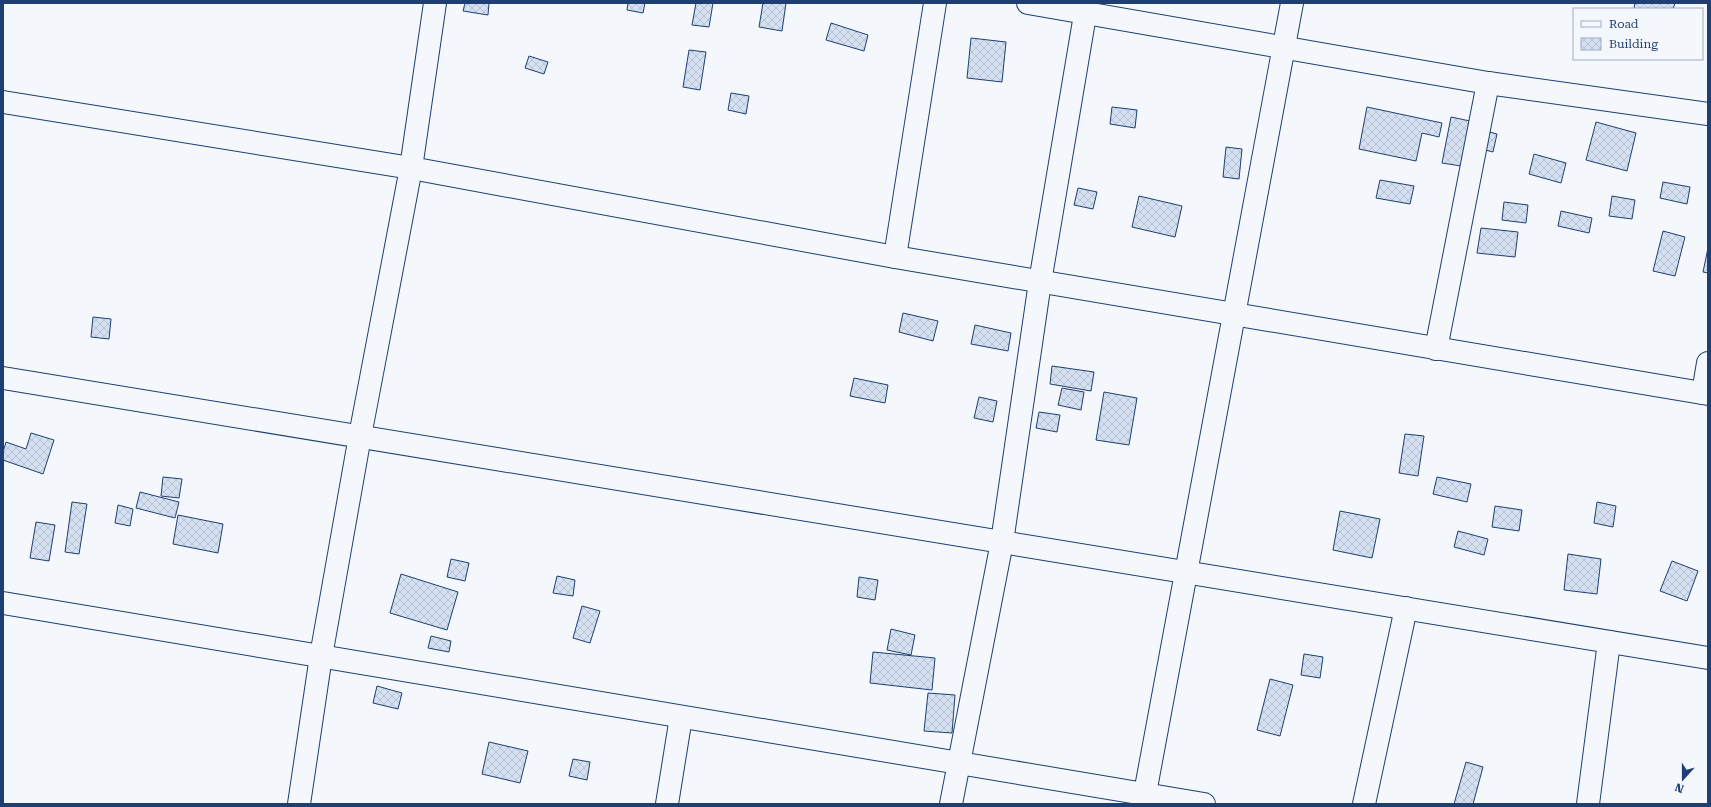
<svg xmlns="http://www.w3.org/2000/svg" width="1711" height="807" font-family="'Roboto Serif',serif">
<defs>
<pattern id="building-cross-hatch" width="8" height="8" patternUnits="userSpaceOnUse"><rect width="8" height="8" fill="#d5e0f0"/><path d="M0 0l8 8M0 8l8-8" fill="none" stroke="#b6c1d1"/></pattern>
</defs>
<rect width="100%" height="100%" fill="#f4f7fb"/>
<g fill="url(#building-cross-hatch)" stroke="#1d3f73">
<polygon points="465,3 489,3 488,15 463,11"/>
<polygon points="628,3 645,3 643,13 627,10"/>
<polygon points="696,3 713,3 709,27 692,25"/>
<polygon points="763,3 786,3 782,31 759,27"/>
<polygon points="1635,3 1675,3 1673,9 1634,9"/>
<polygon points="831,23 868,35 864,51 826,40"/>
<polygon points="971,38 1006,42 1002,82 967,78"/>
<polygon points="689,50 706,52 700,90 683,87"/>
<polygon points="529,56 548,62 544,74 525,68"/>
<polygon points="731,93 749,96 746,114 728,110"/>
<polygon points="1112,107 1137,110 1135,128 1110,124"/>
<polygon points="1367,107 1442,123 1439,137 1422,133 1416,161 1359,149"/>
<polygon points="1451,117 1470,121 1461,166 1442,163"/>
<polygon points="1596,122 1636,133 1627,171 1586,160"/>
<polygon points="1479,129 1497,134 1493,152 1474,147"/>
<polygon points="1226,147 1242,149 1239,179 1223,177"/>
<polygon points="1534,154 1566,163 1561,183 1529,174"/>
<polygon points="1380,180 1414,186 1410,204 1376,198"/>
<polygon points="1663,182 1690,187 1687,204 1660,198"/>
<polygon points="1078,188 1097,192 1093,209 1074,205"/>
<polygon points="1139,196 1182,206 1175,237 1132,227"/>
<polygon points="1612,196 1635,200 1632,219 1609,216"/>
<polygon points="1504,202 1528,205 1526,223 1502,220"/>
<polygon points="1561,211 1592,218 1589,233 1558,226"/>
<polygon points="1481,228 1518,232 1515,257 1477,253"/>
<polygon points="1663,231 1685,237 1675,276 1653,271"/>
<polygon points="1708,248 1708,273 1703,272"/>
<polygon points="903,313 938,321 933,341 899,332"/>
<polygon points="93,317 111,319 109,339 91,337"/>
<polygon points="975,325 1011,333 1008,351 971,344"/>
<polygon points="1052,366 1094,372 1091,391 1050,384"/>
<polygon points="854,378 888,385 885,403 850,396"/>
<polygon points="1062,388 1084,392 1081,410 1058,405"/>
<polygon points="1104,392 1137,398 1129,445 1096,440"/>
<polygon points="979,397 997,401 993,422 974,418"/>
<polygon points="1039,412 1060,415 1057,432 1036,428"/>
<polygon points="31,433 54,440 43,474 3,460 3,452 6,442 26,449"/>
<polygon points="1405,434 1424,436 1418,476 1399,473"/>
<polygon points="163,477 182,479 179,498 161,496"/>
<polygon points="1437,477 1471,484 1467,502 1433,494"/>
<polygon points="140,492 179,502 175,518 136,508"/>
<polygon points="72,502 87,504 79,554 65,552"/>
<polygon points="1597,502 1616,506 1613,527 1594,523"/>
<polygon points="118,505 133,509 130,526 115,523"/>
<polygon points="1495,506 1522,510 1519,531 1492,527"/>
<polygon points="1340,511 1380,519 1372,558 1333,550"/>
<polygon points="178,515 223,524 218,553 173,544"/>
<polygon points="36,522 55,525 49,561 30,558"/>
<polygon points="1458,531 1488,539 1484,555 1454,547"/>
<polygon points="1568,554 1601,559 1597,594 1564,590"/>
<polygon points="451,559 469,563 465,581 447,577"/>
<polygon points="1672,561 1698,571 1687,601 1660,591"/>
<polygon points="401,574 458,592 447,630 390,613"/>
<polygon points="557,576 575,580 573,596 553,593"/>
<polygon points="859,577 878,580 875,600 857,597"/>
<polygon points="582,606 600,611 590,643 573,638"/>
<polygon points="891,629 915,635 911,655 887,650"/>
<polygon points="431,636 451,641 449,652 428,648"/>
<polygon points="873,652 935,658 932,690 870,683"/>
<polygon points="1304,654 1323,657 1320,678 1301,675"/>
<polygon points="1270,679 1293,685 1280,736 1257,730"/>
<polygon points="377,686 402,693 398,709 373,703"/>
<polygon points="928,693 955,695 952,733 924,731"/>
<polygon points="489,742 528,751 520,783 482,774"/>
<polygon points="573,759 590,762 587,780 569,776"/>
<polygon points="1466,762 1483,767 1473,804 1454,804"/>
</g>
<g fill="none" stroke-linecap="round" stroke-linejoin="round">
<g stroke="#1d3f73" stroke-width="24">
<g id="street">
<polyline points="1028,3 1488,83 1708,114"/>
<polyline points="3,102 411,168 895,257 1708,394"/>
<polyline points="895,257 935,3"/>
<polyline points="1436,349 1488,83"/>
<polyline points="3,378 1708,658"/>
<polyline points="1703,393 1708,363"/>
<polyline points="3,603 1204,804"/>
<polyline points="299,804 321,656 360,436 411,168 435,3"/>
<polyline points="667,804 681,717"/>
<polyline points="951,804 1002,542 1040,282 1087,3"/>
<polyline points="1143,804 1292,3"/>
<polyline points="1364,804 1406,608"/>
<polyline points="1588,804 1609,642"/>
</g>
</g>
<use href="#street" stroke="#f4f7fb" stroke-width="22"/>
</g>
<rect width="1711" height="807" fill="none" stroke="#1d3f73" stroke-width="8"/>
<rect x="1573" y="8" width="130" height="52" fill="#f4f7fb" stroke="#9eadc5"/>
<rect x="1581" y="21" width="20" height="6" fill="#f4f7fb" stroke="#9eadc5"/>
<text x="1609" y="28" font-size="12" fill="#1d3f73">Road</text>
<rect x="1581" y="38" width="20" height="12" fill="url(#building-cross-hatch)" stroke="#9eadc5"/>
<text x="1609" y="48" font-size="12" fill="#1d3f73">Building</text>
<g transform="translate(1683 779) rotate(201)" stroke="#f4f7fb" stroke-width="3" paint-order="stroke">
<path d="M0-3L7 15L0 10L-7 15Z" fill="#1d3f73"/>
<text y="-6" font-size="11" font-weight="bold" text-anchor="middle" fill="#1d3f73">N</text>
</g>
</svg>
